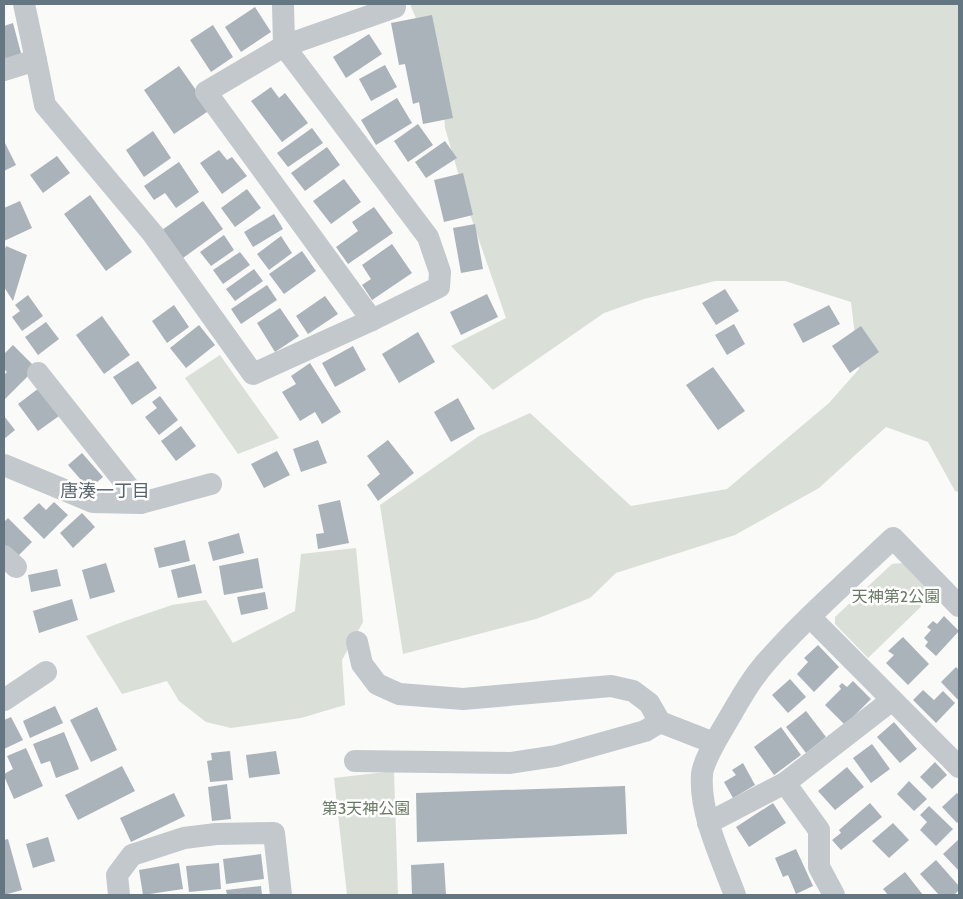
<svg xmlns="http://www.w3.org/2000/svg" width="963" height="899" font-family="Cabin,'Noto Sans JP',sans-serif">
<rect width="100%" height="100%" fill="#fafaf8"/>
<g fill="#dadfd7">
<polygon points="411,4 959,4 959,492 955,491 928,442 886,427 819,488 735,535 616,573 590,598 536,619 403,654 380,505 479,436 530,413 631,506 727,489 829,403 859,369 851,302 785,281 715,281 644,299 604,313 493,390 451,346 506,318 471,217 445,128 441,74 411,7"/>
<polygon points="220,355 279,438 238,454 185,378"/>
<polygon points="356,548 363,622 342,660 345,705 301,718 231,728 206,722 179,701 167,681 122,694 86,636 125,621 172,605 206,600 233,643 295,611 301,554"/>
<polygon points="903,563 933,595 868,658 835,624 835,617 892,564"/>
<polygon points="394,771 398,895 347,895 334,778"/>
</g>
<g fill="#aab3b9">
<polygon points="255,7 271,32 241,52 225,27"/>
<polygon points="432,15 453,118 423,124 419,102 413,104 405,64 399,65 391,23"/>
<polygon points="13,23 22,57 4,62 4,26"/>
<polygon points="213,25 233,57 211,72 190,40"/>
<polygon points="369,34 382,54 346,78 333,57"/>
<polygon points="385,65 397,87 371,101 359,79"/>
<polygon points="179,66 210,110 174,134 144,90"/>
<polygon points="271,87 279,98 285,93 308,123 282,142 251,101"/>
<polygon points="397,98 412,123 376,145 361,120"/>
<polygon points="418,124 433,145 408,162 394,141"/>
<polygon points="312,128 323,143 288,167 277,153"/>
<polygon points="153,131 171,158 144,177 126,150"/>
<polygon points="4,141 16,165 4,171"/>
<polygon points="445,141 457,158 426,178 415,162"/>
<polygon points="327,147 340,165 305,191 291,173"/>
<polygon points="219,150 227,160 232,157 247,176 222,194 200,163"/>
<polygon points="57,156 70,173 43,193 30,175"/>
<polygon points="179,162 199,192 176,208 165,193 154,200 144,186"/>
<polygon points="463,173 473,215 444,222 434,180"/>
<polygon points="344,179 361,202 331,224 313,201"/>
<polygon points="247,189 261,208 235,227 221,208"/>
<polygon points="90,195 132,252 106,271 64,214"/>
<polygon points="20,201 32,228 4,241 4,208"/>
<polygon points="203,201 223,229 183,258 162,230"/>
<polygon points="374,207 393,233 348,264 336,247 358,231 352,222"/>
<polygon points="274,214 283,229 253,247 244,232"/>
<polygon points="475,224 483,269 461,273 453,228"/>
<polygon points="224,235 234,250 211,266 200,252"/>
<polygon points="281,236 292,253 269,270 257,254"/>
<polygon points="392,244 412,273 372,300 362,285 371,279 362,265"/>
<polygon points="6,246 27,255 13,301 4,287 4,252"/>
<polygon points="302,251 316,271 284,294 269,274"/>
<polygon points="240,252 250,265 223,284 213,270"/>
<polygon points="254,269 263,281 235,301 226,289"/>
<polygon points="267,285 277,300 241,324 231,309"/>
<polygon points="725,289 739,311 716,325 702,303"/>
<polygon points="487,294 498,317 461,335 450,312"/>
<polygon points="28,295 43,316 22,331 12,317 20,311 15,305"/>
<polygon points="325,296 338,314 308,334 296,316"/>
<polygon points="174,305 189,327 167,343 152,321"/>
<polygon points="829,305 840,324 803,343 793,324"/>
<polygon points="280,308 299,336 275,352 257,323"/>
<polygon points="102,316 130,355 104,374 76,335"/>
<polygon points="46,322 59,339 38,355 25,337"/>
<polygon points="734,324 745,344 727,355 715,335"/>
<polygon points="199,325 215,345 186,368 170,348"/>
<polygon points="861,326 879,352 850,373 832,346"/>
<polygon points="418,332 435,362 399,383 382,354"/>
<polygon points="13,345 36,368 5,399 4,397 4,375 7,372 4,369 4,354"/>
<polygon points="353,346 366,370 335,387 322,363"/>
<polygon points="138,361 157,388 132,405 113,377"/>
<polygon points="310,363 341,412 322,424 315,412 300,421 282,392 296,384 291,376"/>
<polygon points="713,367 745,411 718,430 686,385"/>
<polygon points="39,388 59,416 38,431 18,404"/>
<polygon points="160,396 178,420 159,435 145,417 157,408 152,402"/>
<polygon points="458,398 475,429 451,442 434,412"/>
<polygon points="4,416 15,430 4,439"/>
<polygon points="181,426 196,446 176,461 161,441"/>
<polygon points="318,440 327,463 301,472 293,449"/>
<polygon points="388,440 414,473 378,501 367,485 380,474 367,456"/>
<polygon points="277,451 290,475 264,488 251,464"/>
<polygon points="82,453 103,477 89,489 68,465"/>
<polygon points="340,500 349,543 318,549 316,534 324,533 318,505"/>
<polygon points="54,502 68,515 44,539 23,518 39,503 46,510"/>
<polygon points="82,513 95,527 73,548 60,533"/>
<polygon points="8,518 32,542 15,559 4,548 4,522"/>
<polygon points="239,533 244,553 213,561 208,542"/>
<polygon points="185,540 190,561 159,568 154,548"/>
<polygon points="258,558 263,588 224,595 219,566"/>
<polygon points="106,563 115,592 90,599 82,570"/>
<polygon points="195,564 202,593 178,598 171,570"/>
<polygon points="57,569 61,586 31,592 28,575"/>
<polygon points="265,592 268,609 241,615 237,597"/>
<polygon points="72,599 78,620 39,633 33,611"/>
<polygon points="944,616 959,631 936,656 925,646 928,642 924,638 931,630 927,627 933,621 937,624"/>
<polygon points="903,637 929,664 908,685 886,663 894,655 888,651"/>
<polygon points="818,645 839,667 814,692 797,674 808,662 804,658"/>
<polygon points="956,667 959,670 959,701 941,682"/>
<polygon points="790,679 806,697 788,713 772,695"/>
<polygon points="853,681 871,699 845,725 825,705 841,689 839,686 842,683 847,687"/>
<polygon points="923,690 934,700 943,691 955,703 936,723 913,700"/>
<polygon points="55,706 63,723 30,738 23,721"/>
<polygon points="97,707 117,750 91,762 70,720"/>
<polygon points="806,711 826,737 806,753 786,727"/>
<polygon points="11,717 23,740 4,749 4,720"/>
<polygon points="894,722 917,749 900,763 877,737"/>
<polygon points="781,727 801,755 774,775 754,747"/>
<polygon points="64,732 79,769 56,778 50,761 41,764 33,744"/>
<polygon points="872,744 890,769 871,783 853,758"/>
<polygon points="26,748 43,786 14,799 4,776 4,774 13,769 7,756"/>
<polygon points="230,751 233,780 210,782 207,761 212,760 211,753"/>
<polygon points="276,751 280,774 249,778 246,755"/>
<polygon points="935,762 947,775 932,789 920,777"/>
<polygon points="743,763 755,785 733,798 724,782 736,775 732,770"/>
<polygon points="122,766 135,791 78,820 65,795"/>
<polygon points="847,767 864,787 835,810 818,791"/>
<polygon points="909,781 927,799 914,811 897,794"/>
<polygon points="227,784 231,819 212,821 208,787"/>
<polygon points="625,786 627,834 417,842 416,793"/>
<polygon points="174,793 185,816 131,842 120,818"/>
<polygon points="957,793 959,795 959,821 957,823 942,807"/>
<polygon points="773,803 786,823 749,847 736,827"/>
<polygon points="870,803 882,817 841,850 832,840 841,833 839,830"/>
<polygon points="929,806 953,829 936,846 920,830 927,822 920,815"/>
<polygon points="893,823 909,840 889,858 872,841"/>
<polygon points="48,837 55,861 33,868 26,844"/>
<polygon points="8,839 22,890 4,895 4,840"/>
<polygon points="959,839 959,871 943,854"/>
<polygon points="796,849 813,886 796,894 788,875 783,877 775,858"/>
<polygon points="261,854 264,879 226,884 223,859"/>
<polygon points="936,860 959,886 959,890 954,895 939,895 920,874"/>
<polygon points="179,863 183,889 143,895 139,870"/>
<polygon points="219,863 221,889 189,892 186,866"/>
<polygon points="444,863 446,895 412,895 411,865"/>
<polygon points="905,872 923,895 888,895 883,889"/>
<polygon points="261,886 262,895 227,895 226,890"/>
</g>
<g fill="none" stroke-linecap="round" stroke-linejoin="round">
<g stroke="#c3c8cc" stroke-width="22">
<polyline points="24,4 36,60 45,105 153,234 253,374 372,320 439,287 440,272 428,237 284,46 283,4"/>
<polyline points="4,70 36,60"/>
<polyline points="372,320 206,92 284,46 395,7"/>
<polyline points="38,373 141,503"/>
<polyline points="4,465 93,502 141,503 211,484"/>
<polyline points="4,556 16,567"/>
<polyline points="810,617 959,767"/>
<polyline points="357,642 362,664 377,684 399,694 463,699 611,686 633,691 649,703 660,722 714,743"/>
<polyline points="4,700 46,672"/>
<polyline points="355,761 510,763 556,756 645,731 660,722"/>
<polyline points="785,783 819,830 819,867 834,895"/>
<polyline points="708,823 785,783 892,700"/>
<polyline points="119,895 117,875 132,855 184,838 216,834 274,833 281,895"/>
<path d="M 735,895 C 722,860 699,813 702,775 C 702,765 716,740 722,730 C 736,707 749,681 768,660 C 805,618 851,578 893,538 L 959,606"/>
</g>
</g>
<g text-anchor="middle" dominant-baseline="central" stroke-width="5" stroke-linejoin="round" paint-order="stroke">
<g font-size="16" fill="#687a64" stroke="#fff">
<text x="896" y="596">天神第2公園</text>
<text x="366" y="808">第3天神公園</text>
</g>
<g font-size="18" fill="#57646e" stroke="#fff">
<text x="105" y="491">唐湊一丁目</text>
</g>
</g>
<rect width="963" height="899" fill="none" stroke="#657683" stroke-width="10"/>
</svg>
